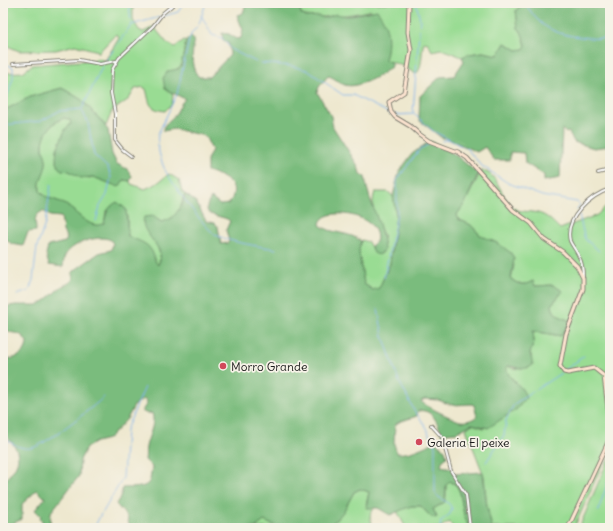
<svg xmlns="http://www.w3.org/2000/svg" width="613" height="531" font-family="Delius,sans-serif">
<rect width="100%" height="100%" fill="#f7f3e8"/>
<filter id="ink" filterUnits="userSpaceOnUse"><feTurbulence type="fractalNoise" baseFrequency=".025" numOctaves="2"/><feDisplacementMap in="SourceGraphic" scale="8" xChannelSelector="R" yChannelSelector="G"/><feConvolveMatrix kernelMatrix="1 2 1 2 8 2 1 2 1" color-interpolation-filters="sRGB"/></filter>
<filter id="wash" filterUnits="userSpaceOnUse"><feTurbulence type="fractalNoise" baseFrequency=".012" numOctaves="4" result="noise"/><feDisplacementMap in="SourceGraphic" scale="16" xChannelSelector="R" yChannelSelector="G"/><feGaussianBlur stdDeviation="0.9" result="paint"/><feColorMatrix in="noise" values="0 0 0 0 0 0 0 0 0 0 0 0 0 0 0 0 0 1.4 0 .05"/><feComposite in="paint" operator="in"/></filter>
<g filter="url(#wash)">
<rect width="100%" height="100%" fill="#eee8cf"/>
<g fill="#99dc93" stroke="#5a7c58">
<path d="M 3,3 L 133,3 L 133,20 L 139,30 L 143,32 L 154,27 L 167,43 L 175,47 L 184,40 L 186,41 L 181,66 L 175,70 L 168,90 L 173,94 L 172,104 L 165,111 C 147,109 150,102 146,89 L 143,87 L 135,89 L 129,99 L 112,111 L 106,126 L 82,100 L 62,88 L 30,97 L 3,111 L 3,73 L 23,72 L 32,65 L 93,60 L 98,58 L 105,61 L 119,38 L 116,34 L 98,53 L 98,51 L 75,45 L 56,50 L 19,51 L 3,44 Z"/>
<path d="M 299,3 L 520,3 L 520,7 L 516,10 L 518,28 L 523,34 L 526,47 L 524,49 L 517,50 L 505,43 L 498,55 L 483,52 L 469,54 L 462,57 L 441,49 L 432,51 L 428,43 L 424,42 C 421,51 423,69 416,74 L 403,66 L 385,60 L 371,10 C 359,14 309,21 301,14 Z"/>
<path d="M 65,118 L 70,120 L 71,124 L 66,128 L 57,149 L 69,171 L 89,178 L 93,177 L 107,182 L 120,184 L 124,180 L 130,181 L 131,184 L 145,189 L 156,184 L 169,174 L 179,180 L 182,192 L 185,194 C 182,197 183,199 182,203 C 179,213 172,220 161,222 L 159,220 L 143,222 C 148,236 165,248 158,265 L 138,241 L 128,237 L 127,216 L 106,211 L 104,224 C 90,232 75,210 64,204 C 54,198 48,201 40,191 C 38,181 43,175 45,167 C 47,161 45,157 44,152 C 39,137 52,121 65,118 Z"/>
<path d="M 481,171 C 498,171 501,199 514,208 C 519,212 527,211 532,212 C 545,213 551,220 560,229 L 597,215 L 610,202 L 610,447 L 574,528 L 492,528 L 487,507 L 484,476 L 466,429 L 472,424 L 484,428 C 499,421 511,413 524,401 L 522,389 L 507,373 L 507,366 L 516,369 L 532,357 L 530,353 L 534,342 L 532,331 L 561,336 L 570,321 C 562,317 552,315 552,304 L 561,294 L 553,285 L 535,286 L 533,281 C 525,286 519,285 511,279 L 514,265 L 499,244 L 480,235 L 471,225 L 458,219 L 456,216 L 465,203 Z"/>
<path d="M 375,192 L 388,192 L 393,196 L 396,215 L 390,264 L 379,288 L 373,290 L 364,284 L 358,246 L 362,240 L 368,242 L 374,253 L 384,237 C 378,223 369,208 375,192 Z"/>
<polygon points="610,455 610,528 579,528"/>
<polygon points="450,481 457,486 460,493 464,515 469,528 454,528 449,522 439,528 406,528 397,511 411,506 421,506 430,516 437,517 433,509 442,504 446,497 446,485"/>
<polygon points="360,489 369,492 366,505 374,508 370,516 373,528 328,528 343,512 354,492"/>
<polygon points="264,521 273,525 294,528 255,528"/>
</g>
<g fill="#7abc7d" stroke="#4b6c4c" fill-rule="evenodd">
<path d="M 251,3 L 299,3 L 301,14 L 306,17 L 319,16 L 324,18 L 336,14 L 347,16 L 377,10 C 389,25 390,42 385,60 L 392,63 L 392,66 C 383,75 357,89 345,85 C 339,83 334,77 328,76 L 319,87 L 317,92 L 331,116 L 333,127 L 358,166 L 360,174 L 365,177 C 368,203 384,225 384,251 L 378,255 L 374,253 L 371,246 L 376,242 C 384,214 320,204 320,225 C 332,235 349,231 361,241 C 356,250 363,273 364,284 L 373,290 L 379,288 L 390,264 L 396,215 L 393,196 L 399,172 L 412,154 L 430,141 C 449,148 463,161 478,174 L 465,203 L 456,216 L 458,219 L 471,225 L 480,235 L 499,244 L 511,253 L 514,259 L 511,279 C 518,285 525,286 533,281 L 535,286 L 553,285 L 563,291 L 552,304 C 552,315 562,317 570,321 L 561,336 L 533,331 L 534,342 L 530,353 L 533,365 C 524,372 516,366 507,366 L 506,368 C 509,381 524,386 526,398 L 517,409 L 488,428 L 472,424 L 457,432 L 446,433 L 444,436 L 442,435 C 438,423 432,408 418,411 L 417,416 L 399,422 L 395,425 L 394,444 L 397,453 C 411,455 423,446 436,442 L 445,450 L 447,457 L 442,461 L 441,466 L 452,468 L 454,474 L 483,472 L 487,507 L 492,528 L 469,528 L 464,515 L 460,493 L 457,486 L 450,481 L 446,485 L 445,502 L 433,509 L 437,517 L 436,518 L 430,516 L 421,506 L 411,506 L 390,515 L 378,508 L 366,508 L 369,492 L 360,489 L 354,492 L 343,512 L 328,528 C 311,528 279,530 264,521 L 255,528 L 150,528 L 146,525 L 144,528 L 130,528 L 127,517 L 116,504 L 121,496 L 122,488 C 130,487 147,490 150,480 C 151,476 151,471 152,467 L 145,460 C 146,456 145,451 146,447 C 148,436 156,424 152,413 L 147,414 L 142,411 L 147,403 L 144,399 L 135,404 L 127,419 L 108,439 L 96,442 L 86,448 L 80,460 L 79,476 L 51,512 L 50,528 L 38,528 L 43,523 L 40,517 L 41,516 L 35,510 L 45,498 L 37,490 L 22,504 L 22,519 L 3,528 L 3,482 C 21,464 24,453 5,435 L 3,435 L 3,358 C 14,361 27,354 27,342 C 17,323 3,347 3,307 L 16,305 L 38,305 L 46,300 L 61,287 L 71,282 L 73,279 L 72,274 L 75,270 L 99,253 L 111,250 L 113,244 L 111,240 C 99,234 73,243 66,254 C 63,259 64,262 63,267 L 49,265 L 46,255 L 48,246 L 65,242 L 67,239 L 63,231 L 61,217 L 50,216 L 43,211 C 32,216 36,222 36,231 L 28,232 L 23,246 L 12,244 L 3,237 L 3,111 L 30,97 L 62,88 L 82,100 L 102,122 L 108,130 L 112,154 L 117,164 L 127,169 L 132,176 L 130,181 L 124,180 L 119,187 L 93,177 L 81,178 L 69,171 L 62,170 L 59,168 L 56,159 L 57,149 L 66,128 L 71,124 L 70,120 L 65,118 C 52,121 42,135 43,149 C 44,154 47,158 46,164 C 45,174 38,180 40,191 C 48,200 54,198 64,204 C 75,209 90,232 104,223 C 107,213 106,208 117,202 L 126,209 L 128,236 C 135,240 147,242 151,250 C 155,255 153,260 158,265 C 169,246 138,235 144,217 L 153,216 L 161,222 L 171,219 L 174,216 L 182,205 L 185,194 L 196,202 L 206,221 L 215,223 L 218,227 L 221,244 L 228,243 L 229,241 L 226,230 L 230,221 C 223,214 197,219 211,198 L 220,205 L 229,204 C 242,184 225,177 207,171 L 207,160 L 212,150 L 205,136 L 174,129 L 163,131 C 163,123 172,120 176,113 C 180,107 180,104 185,99 L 165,89 L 163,78 L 168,71 L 178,69 L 181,66 L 186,41 L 191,36 L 194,39 C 193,52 189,67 199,77 L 209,77 L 230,55 L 229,44 L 223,40 L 222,33 L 229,34 L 237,39 L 241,38 L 243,30 L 237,15 L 243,13 L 245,7 ZM 425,399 L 438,400 L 452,405 L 472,404 L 474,405 L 477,416 C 473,420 466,422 460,421 C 453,419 424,406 421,401 Z"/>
<polygon points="520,3 610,3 610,146 594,148 574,142 569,132 566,133 562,129 560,178 544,181 544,175 525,163 524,153 510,152 510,160 494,160 485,147 477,152 446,138 442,138 419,120 420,96 440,77 454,76 464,61 462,57 469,54 483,52 498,55 505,43 517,50 524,49 526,45 521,31 518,28 516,10 520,7"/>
</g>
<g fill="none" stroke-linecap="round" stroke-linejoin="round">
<g stroke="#80b4ee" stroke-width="1">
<polyline points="129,3 131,24"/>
<polyline points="181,3 182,6"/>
<path d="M 206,3 L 198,27 L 192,32 L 189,40 L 177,94 L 158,134 C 156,145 161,161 165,170 C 171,182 205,229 216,235 C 232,243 259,246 276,249"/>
<path d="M 526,5 C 530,10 534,17 540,22 C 557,38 588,38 610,39"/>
<polyline points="201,15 212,35 222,38 232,50 256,62"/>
<polyline points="105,62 131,25 178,12 184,3"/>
<polyline points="3,63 13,67 13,78 7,97"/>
<polyline points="261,63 291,66 307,70 343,95 353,95 391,114"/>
<polyline points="82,110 88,123 94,155 108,168 111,177 107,195 100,206 96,221"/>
<polyline points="413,113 420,19 416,3"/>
<polyline points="394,115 414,114 433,131 467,149 482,166 508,183 542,196 577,202 580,205 577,210"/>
<polyline points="3,125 41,121 59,111 82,109 103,65"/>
<polyline points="442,141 448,139"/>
<polyline points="579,215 585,239 599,251"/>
<polyline points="384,278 397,213 397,180 419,150 429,144"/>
<polyline points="17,295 29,291 33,280 37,247 45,224 51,185"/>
<polyline points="3,301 5,300"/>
<path d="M 378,309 L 383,336 L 399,381 L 414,410 L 427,428 L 430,438 L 435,445 L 435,493 C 439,500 449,500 452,509 L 450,514 L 441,521 L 440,528"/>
<polyline points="565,370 584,356"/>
<path d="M 3,437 C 11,443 21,450 31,448 C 43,447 93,407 104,397"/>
<polyline points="486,462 504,435 506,420 514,404 561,373"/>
<polyline points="598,511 610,476"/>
<polyline points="103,512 123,478 126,430 145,387"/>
<polyline points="94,528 101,514"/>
</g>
</g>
</g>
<g filter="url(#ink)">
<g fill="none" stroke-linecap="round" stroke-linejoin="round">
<g stroke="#858276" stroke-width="4">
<g id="street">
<polyline points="13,64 79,60 100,64 116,61"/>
<polyline points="131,156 123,150 115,140 115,114 111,93 112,70 119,58 153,26 163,13 175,3"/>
<polyline points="598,173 610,170"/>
<path d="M 583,278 C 583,271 583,263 579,257 C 577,251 572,246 570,241 C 564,218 591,195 610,189"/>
<polyline points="431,425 442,437 451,471 466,495 470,528"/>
</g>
</g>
<g stroke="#858276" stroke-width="5">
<g id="secondary">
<polyline points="409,3 408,32 411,50 404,92 389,102 391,112 395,117 410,126 419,134 429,141 458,152 467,158 513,210 531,223 544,239 563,252 577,266 583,278 583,289 566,334 560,366 564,372 568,373 594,368 604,376 610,425"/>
<polyline points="568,528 610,438"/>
</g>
</g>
<use href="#street" stroke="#fff" stroke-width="2"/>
<use href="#secondary" stroke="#fde4d0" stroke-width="3"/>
</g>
</g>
<g fill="#d1495b" stroke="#f7f3e8" stroke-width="1.5">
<circle cx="223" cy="366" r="4"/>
<circle cx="419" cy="442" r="4"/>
</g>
<g text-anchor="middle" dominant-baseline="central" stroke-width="3.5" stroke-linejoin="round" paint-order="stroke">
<g font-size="12" fill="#1c1c1c" stroke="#f7f3e8" text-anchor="start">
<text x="231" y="366">Morro Grande</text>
<text x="427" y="442">Galeria El peixe</text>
</g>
</g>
<rect width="613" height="531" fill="none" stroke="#f7f3e8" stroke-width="16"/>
</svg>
